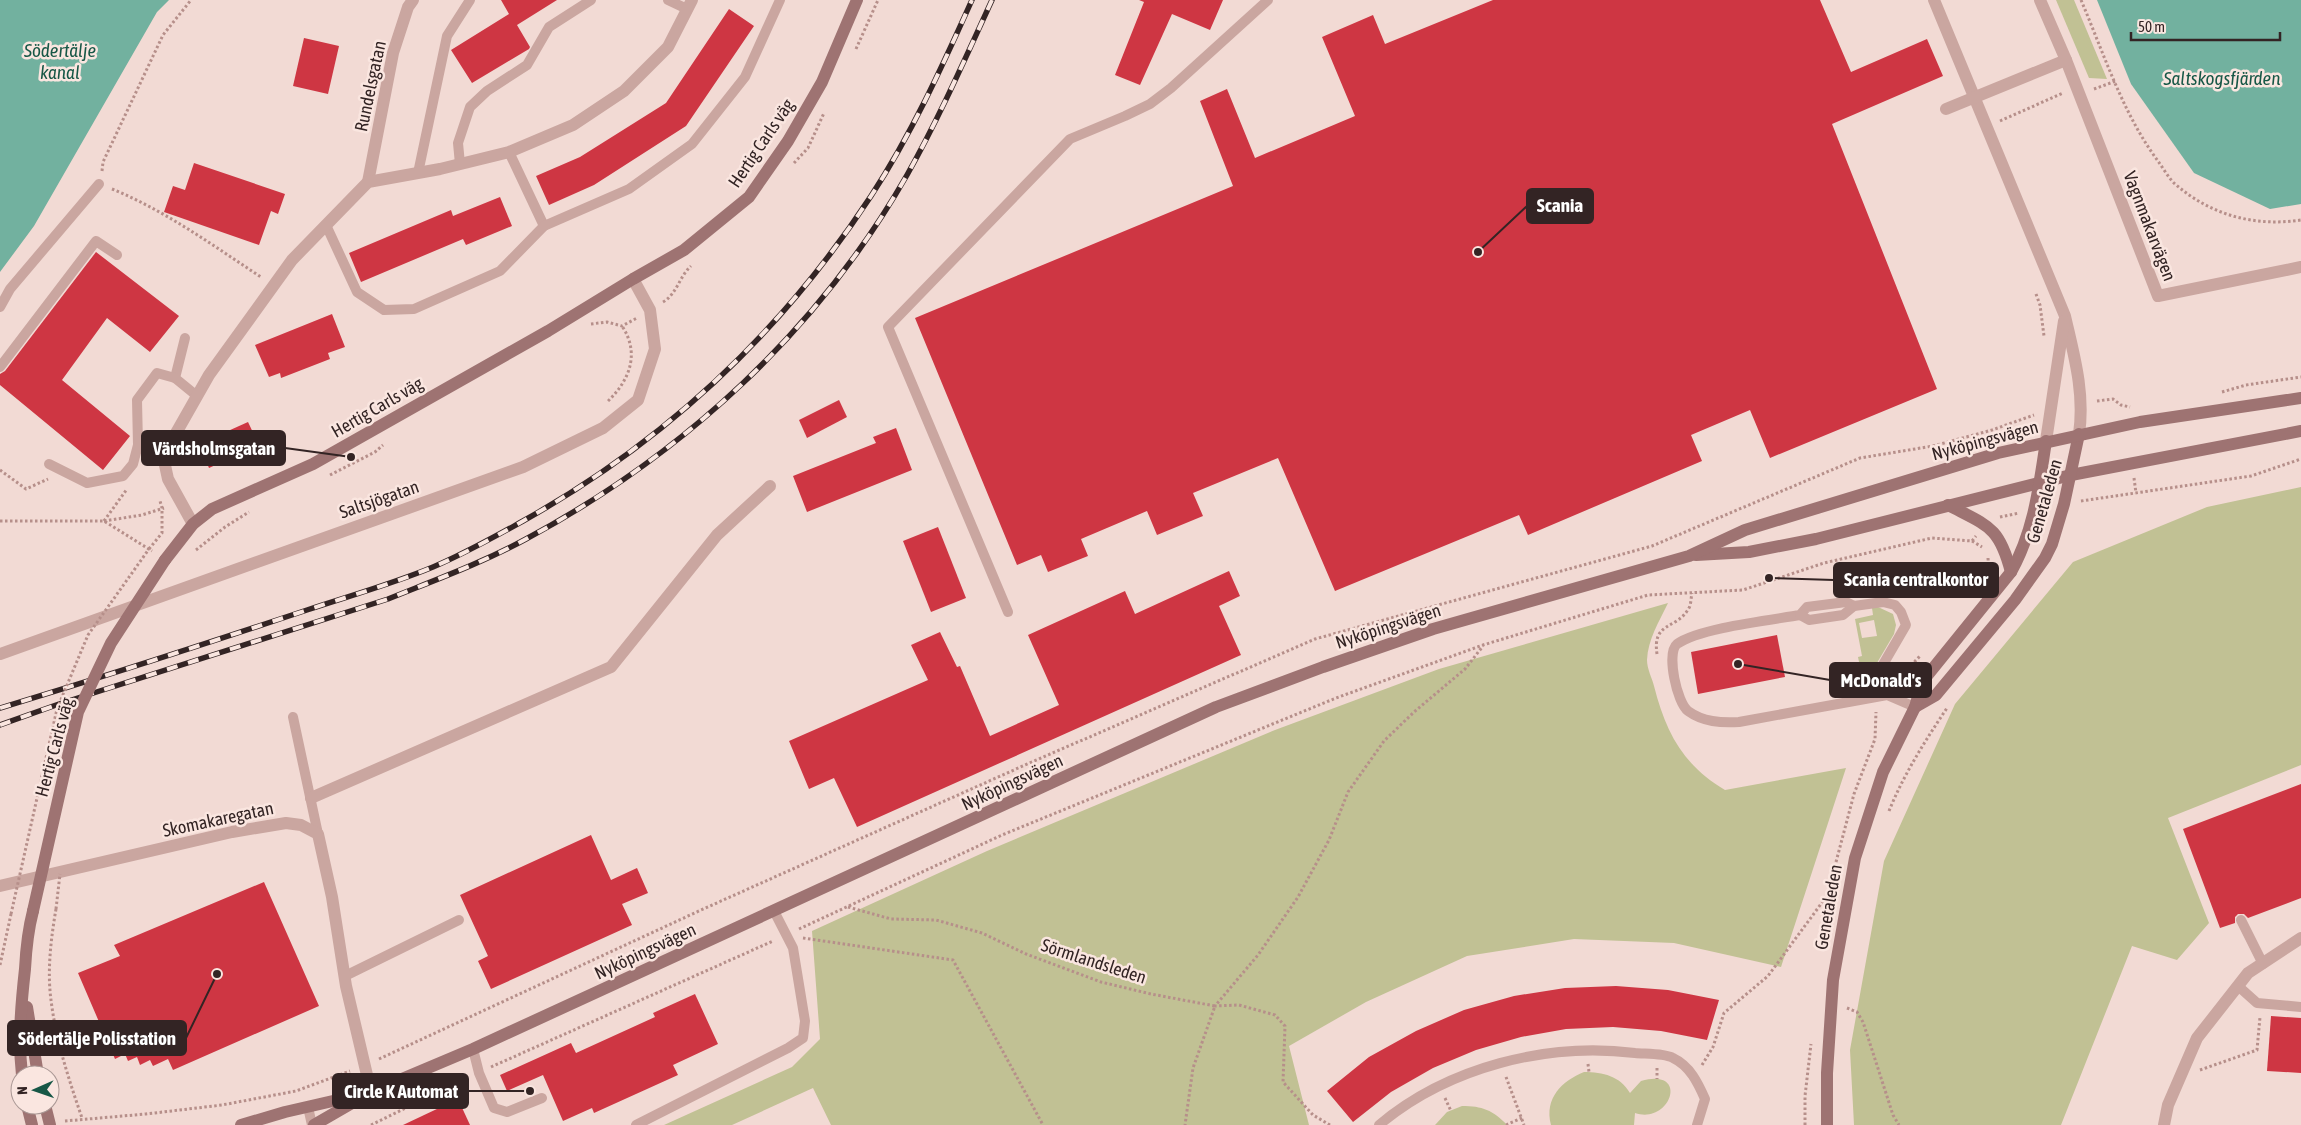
<svg xmlns="http://www.w3.org/2000/svg" width="2301" height="1125" font-family="'Asap Condensed',sans-serif">
<rect width="100%" height="100%" fill="#f2dad4"/>
<g fill="#c1c194" fill-rule="evenodd">
<polygon points="2056,0 2074,0 2107,79 2089,78"/>
<polygon points="2301,487 2301,765 2168,818 2209,923 2177,960 2132,946 2061,1125 1854,1125 1850,1050 1884,861 1955,704 2073,562 2207,507"/>
<path d="M 1668,603 C 1659,622 1648,639 1647,660 C 1647,669 1652,678 1654,686 C 1666,733 1683,765 1725,790 L 1846,768 L 1781,967 L 1674,943 L 1574,939 L 1467,956 L 1366,1002 L 1289,1046 L 1309,1125 L 831,1125 L 813,1088 L 732,1125 L 664,1125 L 792,1067 L 820,1039 L 812,931 L 987,851 L 1275,730 L 1439,669 Z"/>
<path d="M 1878,607 L 1893,614 L 1896,625 L 1894,634 L 1874,668 L 1879,687 L 1877,689 L 1865,691 L 1858,657 L 1862,656 L 1855,619 L 1873,615 L 1872,608 ZM 1874,620 L 1877,636 L 1862,638 L 1859,623 Z"/>
<path d="M 1584,1072 C 1603,1072 1620,1076 1630,1093 L 1641,1081 C 1690,1067 1671,1125 1635,1113 L 1634,1125 L 1551,1125 C 1544,1098 1562,1081 1584,1072 Z"/>
<path d="M 1462,1106 C 1482,1106 1493,1110 1507,1125 L 1435,1125 L 1447,1112 Z"/>
</g>
<g fill="#72b19f">
<polygon points="0,0 169,0 157,12 34,226 0,272"/>
<polygon points="2097,0 2301,0 2301,204 2270,209 2194,173 2131,84"/>
</g>
<g fill="#ce3643">
<polygon points="501,0 557,0 517,25 530,47 529,49 472,83 451,50 509,14"/>
<polygon points="1139,0 1223,0 1210,30 1172,14 1140,85 1115,75 1144,2"/>
<polygon points="1493,0 1820,0 1851,72 1927,39 1943,76 1832,124 1937,389 1770,458 1750,410 1691,435 1702,461 1528,535 1519,515 1335,591 1278,458 1193,493 1203,516 1157,535 1147,511 1081,539 1088,556 1048,572 1041,555 1017,565 915,318 1233,186 1200,101 1227,89 1255,158 1355,116 1322,37 1373,15 1385,44"/>
<polygon points="729,9 754,26 686,126 594,185 549,205 536,176 580,157 666,103"/>
<polygon points="304,38 339,46 328,94 293,86"/>
<polygon points="194,163 285,194 278,214 271,211 259,245 164,212 173,186 185,190"/>
<polygon points="500,197 512,226 466,245 463,239 361,282 349,253 451,210 453,216"/>
<polygon points="96,252 179,316 150,352 107,318 62,380 130,436 103,470 0,385 0,374 5,371"/>
<polygon points="332,314 345,347 328,353 330,359 281,378 280,373 269,377 255,345"/>
<polygon points="839,400 847,417 807,438 799,420"/>
<polygon points="248,422 259,445 209,468 199,444"/>
<polygon points="896,428 912,470 807,512 793,476 876,443 873,437"/>
<polygon points="938,527 966,598 931,612 903,541"/>
<polygon points="1229,571 1240,596 1219,606 1241,655 857,827 834,778 809,789 789,741 928,680 911,645 940,632 957,667 960,666 990,736 1059,705 1028,635 1125,591 1135,614"/>
<polygon points="1777,635 1785,677 1698,694 1691,652"/>
<polygon points="2301,784 2301,898 2248,918 2244,914 2238,914 2235,917 2235,923 2220,928 2183,829"/>
<polygon points="591,835 611,880 637,868 648,893 622,904 632,925 491,989 478,961 488,956 460,895"/>
<polygon points="264,882 319,1006 173,1070 168,1059 153,1066 150,1060 140,1065 137,1057 128,1061 125,1054 115,1059 78,973 120,956 114,945"/>
<polygon points="1616,986 1668,990 1719,1000 1707,1040 1661,1031 1613,1027 1566,1029 1521,1037 1476,1050 1433,1068 1391,1092 1353,1122 1327,1091 1369,1057 1416,1031 1464,1010 1514,996 1565,988"/>
<polygon points="695,994 718,1044 673,1065 678,1075 594,1113 592,1108 563,1121 543,1075 507,1091 500,1075 571,1043 576,1053 655,1017 653,1013"/>
<polygon points="2271,1016 2301,1018 2301,1073 2267,1071"/>
<polygon points="458,1099 470,1125 403,1125"/>
</g>
<g fill="none" stroke-linecap="round" stroke-linejoin="round">
<g stroke="#b68f8a" stroke-width="3" stroke-dasharray="2.5 2.5" stroke-linecap="butt">
<path d="M 2081,0 C 2104,54 2123,114 2158,161 C 2163,168 2168,177 2174,183 C 2210,215 2254,227 2301,220"/>
<polyline points="856,49 878,0"/>
<polyline points="2094,89 2116,81"/>
<polyline points="2000,121 2063,93"/>
<polyline points="794,163 808,148 824,113"/>
<polyline points="102,171 103,162 163,35 191,0"/>
<path d="M 112,189 C 166,211 212,245 261,277"/>
<polyline points="2036,294 2040,305 2044,336"/>
<path d="M 663,302 C 677,294 679,277 691,266"/>
<polyline points="591,324 607,322 622,326 637,318"/>
<polyline points="2222,392 2246,385 2301,377"/>
<path d="M 608,401 C 630,380 640,353 622,326"/>
<polyline points="2097,401 2113,399 2121,405 2130,407"/>
<polyline points="0,470 26,489 48,479"/>
<polyline points="330,475 375,452 383,445"/>
<polyline points="2134,478 2136,493"/>
<polyline points="2081,501 2251,476 2301,459"/>
<polyline points="2000,517 2019,513"/>
<polyline points="0,521 104,521 152,551"/>
<polyline points="104,521 127,489"/>
<polyline points="104,521 142,515 164,508"/>
<polyline points="1972,541 1982,547"/>
<polyline points="149,549 162,533 162,508 160,501"/>
<polyline points="196,550 225,527 249,512"/>
<polyline points="1988,558 1989,574"/>
<path d="M 1657,654 C 1652,621 1677,630 1689,608 C 1691,605 1691,597 1692,593"/>
<polyline points="1897,680 1921,655"/>
<path d="M 1889,811 C 1904,774 1925,741 1947,708"/>
<polyline points="1836,862 1854,794 1875,739 1876,712"/>
<polyline points="848,907 891,919 936,920 982,933 1026,954 1101,982 1151,994 1215,1006 1193,1068 1185,1125"/>
<path d="M 56,909 C 51,938 47,971 51,1000 C 56,1041 69,1080 82,1118"/>
<polyline points="799,929 1002,835 1336,698 1483,645 1648,595 1743,590 1824,563 1932,538 1972,541 1976,536"/>
<polyline points="803,938 953,960 1043,1125"/>
<polyline points="0,965 11,914"/>
<polyline points="1847,1008 1857,1012 1863,1022 1893,1115 1899,1125"/>
<polyline points="379,1059 701,910 1025,765 1315,639 1652,546 1860,458 1933,446 1992,430 2034,415"/>
<polyline points="1588,1064 1589,1072"/>
<polyline points="1702,1065 1713,1047 1724,1013 1768,976 1832,889"/>
<polyline points="491,1067 773,941"/>
<polyline points="1657,1068 1657,1079"/>
<polyline points="2200,1070 2257,1050 2260,1017"/>
<polyline points="1506,1077 1524,1125"/>
<polyline points="1445,1098 1451,1111"/>
<polyline points="65,1121 146,1114 222,1105 296,1091 350,1071"/>
<polyline points="371,1125 467,1078"/>
<polyline points="1330,1125 1313,1115 1283,1082 1285,1026 1275,1015 1239,1005 1215,1006 1258,955 1298,897 1329,840 1348,792 1384,741 1414,712 1465,669 1483,646"/>
<polyline points="1506,1125 1522,1118"/>
<polyline points="1805,1125 1805,1096 1811,1044"/>
</g>
<g stroke="#caa6a0" stroke-width="10">
<polyline points="668,0 687,9"/>
<polyline points="509,152 544,226"/>
<polyline points="460,164 458,143 470,107 487,91 527,65 549,27 591,0"/>
<polyline points="418,173 447,36 470,0"/>
<polyline points="326,225 357,292 384,310 414,309 500,271 544,226 629,189 692,144 745,77 780,0"/>
<polyline points="0,307 10,289 99,184"/>
<polyline points="185,338 175,378 197,396"/>
<polyline points="0,367 96,241 117,255"/>
<polyline points="49,464 87,483 123,476 133,464 138,445 137,400 157,373 175,378"/>
<path d="M 1854,606 L 1846,602 L 1807,607 L 1800,615 C 1771,620 1699,628 1677,644 C 1666,653 1677,703 1688,711 C 1703,722 1721,723 1739,722 L 1887,695 L 1915,707"/>
<polyline points="1008,612 888,327 1070,139 1125,116 1150,104 1171,88 1268,0"/>
<polyline points="1800,615 1809,620 1843,615 1854,606 1883,602 1895,605 1901,612 1906,625 1881,668 1887,695"/>
<polyline points="293,717 318,834"/>
<polyline points="2241,920 2263,964"/>
<polyline points="345,976 459,920"/>
<polyline points="2238,986 2257,1003 2301,1007"/>
<polyline points="473,1049 479,1073 494,1108 507,1112 542,1098"/>
<polyline points="308,1107 312,1125"/>
<polyline points="636,1125 788,1048 803,1038 805,1021 793,948 774,911"/>
<path d="M 1379,1125 C 1448,1067 1547,1042 1635,1053 C 1646,1054 1664,1053 1673,1058 C 1690,1066 1698,1083 1705,1099 L 1697,1125"/>
</g>
<g stroke="#caa6a0" stroke-width="12">
<path d="M 1934,0 L 2065,316 C 2074,355 2085,393 2079,434"/>
<polyline points="2066,60 2158,296 2301,267"/>
<polyline points="1946,109 2066,60 2040,0"/>
<polyline points="368,182 393,53 408,7 413,0"/>
<polyline points="2046,441 2064,321"/>
<polyline points="193,524 168,479 163,456 209,375 292,260 368,182 440,169 509,152 573,125 624,91 668,47 692,0"/>
<polyline points="311,798 611,667 717,535 770,486"/>
<polyline points="0,886 232,832 286,823 301,825 318,834 332,897 346,986 371,1092"/>
<polyline points="2164,1125 2168,1105 2197,1038 2248,973 2301,938"/>
</g>
<polyline stroke="#caa6a0" stroke-width="12" points="0,654 523,467 603,428 638,400 655,349 650,310 633,279"/>
<g stroke="#9e7372" stroke-width="12">
<path d="M 1948,505 C 1988,526 1999,526 2011,572"/>
<polyline points="1696,555 1749,552 1816,539 2071,475 2301,431"/>
<polyline points="165,560 193,524 212,509 313,464 548,331 633,279 684,250 749,197 788,141 822,82 857,0"/>
<polyline points="1915,707 1936,695 2015,600 2045,558 2052,544 2064,504 2079,434"/>
<polyline points="27,1007 38,1075"/>
<path d="M 22,1075 C 18,1040 21,1005 25,969 C 26,950 28,930 33,911"/>
<polyline points="27,1105 32,1125"/>
<polyline points="45,1105 50,1125"/>
<polyline points="241,1125 285,1112 359,1095"/>
<polyline points="314,1125 371,1092 473,1049 1216,707 1323,667 1433,629 1689,556 1745,530 1998,453 2140,422 2301,398"/>
<path d="M 1827,1125 L 1827,1073 L 1833,980 L 1855,858 L 1883,772 L 1915,707 L 1922,682 L 2011,572 C 2034,531 2039,487 2046,441"/>
</g>
<g stroke="#332424" stroke-width="5.5">
<g id="rail">
<path d="M 0,708 C 103,677 205,644 307,610 C 349,596 392,584 433,567 C 464,554 494,537 523,521 C 664,442 782,332 871,196 C 911,135 942,67 972,0"/>
<path d="M 0,725 L 59,704 L 388,599 C 435,580 482,563 526,539 C 684,454 818,331 907,175 C 939,118 965,59 992,0"/>
</g>
</g>
<use href="#rail" stroke="#fae6e0" stroke-width="4" stroke-dasharray="11" stroke-linecap="butt"/>
<g stroke="#b68f8a" stroke-width="3" stroke-dasharray="2.5 2.5" stroke-linecap="butt">
<polyline points="56,909 60,874"/>
<polyline points="11,914 57,709 88,635 149,549"/>
</g>
<polyline stroke="#9e7372" stroke-width="12" points="33,911 78,712 111,643 165,560"/>
</g>
<g text-anchor="middle" dominant-baseline="central" stroke-width="5" stroke-linejoin="round" paint-order="stroke">
<g font-size="18" fill="#332424" stroke="#fae6e0">
<text transform="translate(370 86) rotate(-78)">Rundelsgatan</text>
<text transform="translate(761 143) rotate(-56)">Hertig Carls väg</text>
<text transform="translate(2150 226) rotate(69)">Vagnmakarvägen</text>
<text transform="translate(377 407) rotate(-30)">Hertig Carls väg</text>
<text transform="translate(1985 440) rotate(-15)">Nyköpingsvägen</text>
<text transform="translate(379 499) rotate(-19)">Saltsjögatan</text>
<text transform="translate(2044 501) rotate(-74)">Genetaleden</text>
<text transform="translate(1388 626) rotate(-18)">Nyköpingsvägen</text>
<text transform="translate(54 747) rotate(-75)">Hertig Carls väg</text>
<text transform="translate(1012 782) rotate(-25)">Nyköpingsvägen</text>
<text transform="translate(218 819) rotate(-12)">Skomakaregatan</text>
<text transform="translate(1828 907) rotate(-80)">Genetaleden</text>
<text transform="translate(645 951) rotate(-25)">Nyköpingsvägen</text>
<text transform="translate(1094 961) rotate(18)">Sörmlandsleden</text>
</g>
<g font-size="19" font-style="italic" fill="#175746" stroke="#fae6e0">
<text x="60" y="50">Södertälje<tspan x="60" dy="22">kanal</tspan></text>
<text x="2222" y="78">Saltskogsfjärden</text>
</g>
</g>
<path fill="none" stroke="#332424" stroke-width="2" d="M1478 252L1527 206M351 457L285 448M1769 578L1834 580M1738 664L1830 680M217 974L186 1038M530 1091L468 1091"/>
<g fill="#332424" stroke="#fae6e0" stroke-width="2">
<circle cx="1478" cy="252" r="5"/>
<circle cx="351" cy="457" r="5"/>
<circle cx="1769" cy="578" r="5"/>
<circle cx="1738" cy="664" r="5"/>
<circle cx="217" cy="974" r="5"/>
<circle cx="530" cy="1091" r="5"/>
</g>
<g fill="#332424" stroke="#332424" stroke-width="2">
<rect x="1527" y="189" width="66" height="34" rx="5"/>
<rect x="142" y="431" width="143" height="34" rx="5"/>
<rect x="1834" y="563" width="164" height="34" rx="5"/>
<rect x="1830" y="663" width="101" height="34" rx="5"/>
<rect x="8" y="1021" width="178" height="34" rx="5"/>
<rect x="333" y="1074" width="135" height="34" rx="5"/>
</g>
<g font-size="19" text-anchor="middle" font-weight="bold" fill="#fff">
<text x="1560" y="212">Scania</text>
<text x="214" y="455">Värdsholmsgatan</text>
<text x="1916" y="586">Scania centralkontor</text>
<text x="1881" y="687">McDonald's</text>
<text x="97" y="1045">Södertälje Polisstation</text>
<text x="401" y="1098">Circle K Automat</text>
</g>
<g transform="translate(35 1090) rotate(268)"><circle r="24" fill="#fae6e0" stroke="#aa9895"/>
<path d="M0-4L9 19L0 12L-9 19Z" fill="#175746"/>
<text y="-8" font-size="14" font-weight="bold" text-anchor="middle" fill="#332424">N</text>
</g>
<path d="M2131 32v8h149v-8" fill="none" stroke="#332424" stroke-width="2.5"/>
<text x="2138" y="32" font-size="15" fill="#332424" stroke="#fae6e0" stroke-width="4" paint-order="stroke">50 m</text>
</svg>
